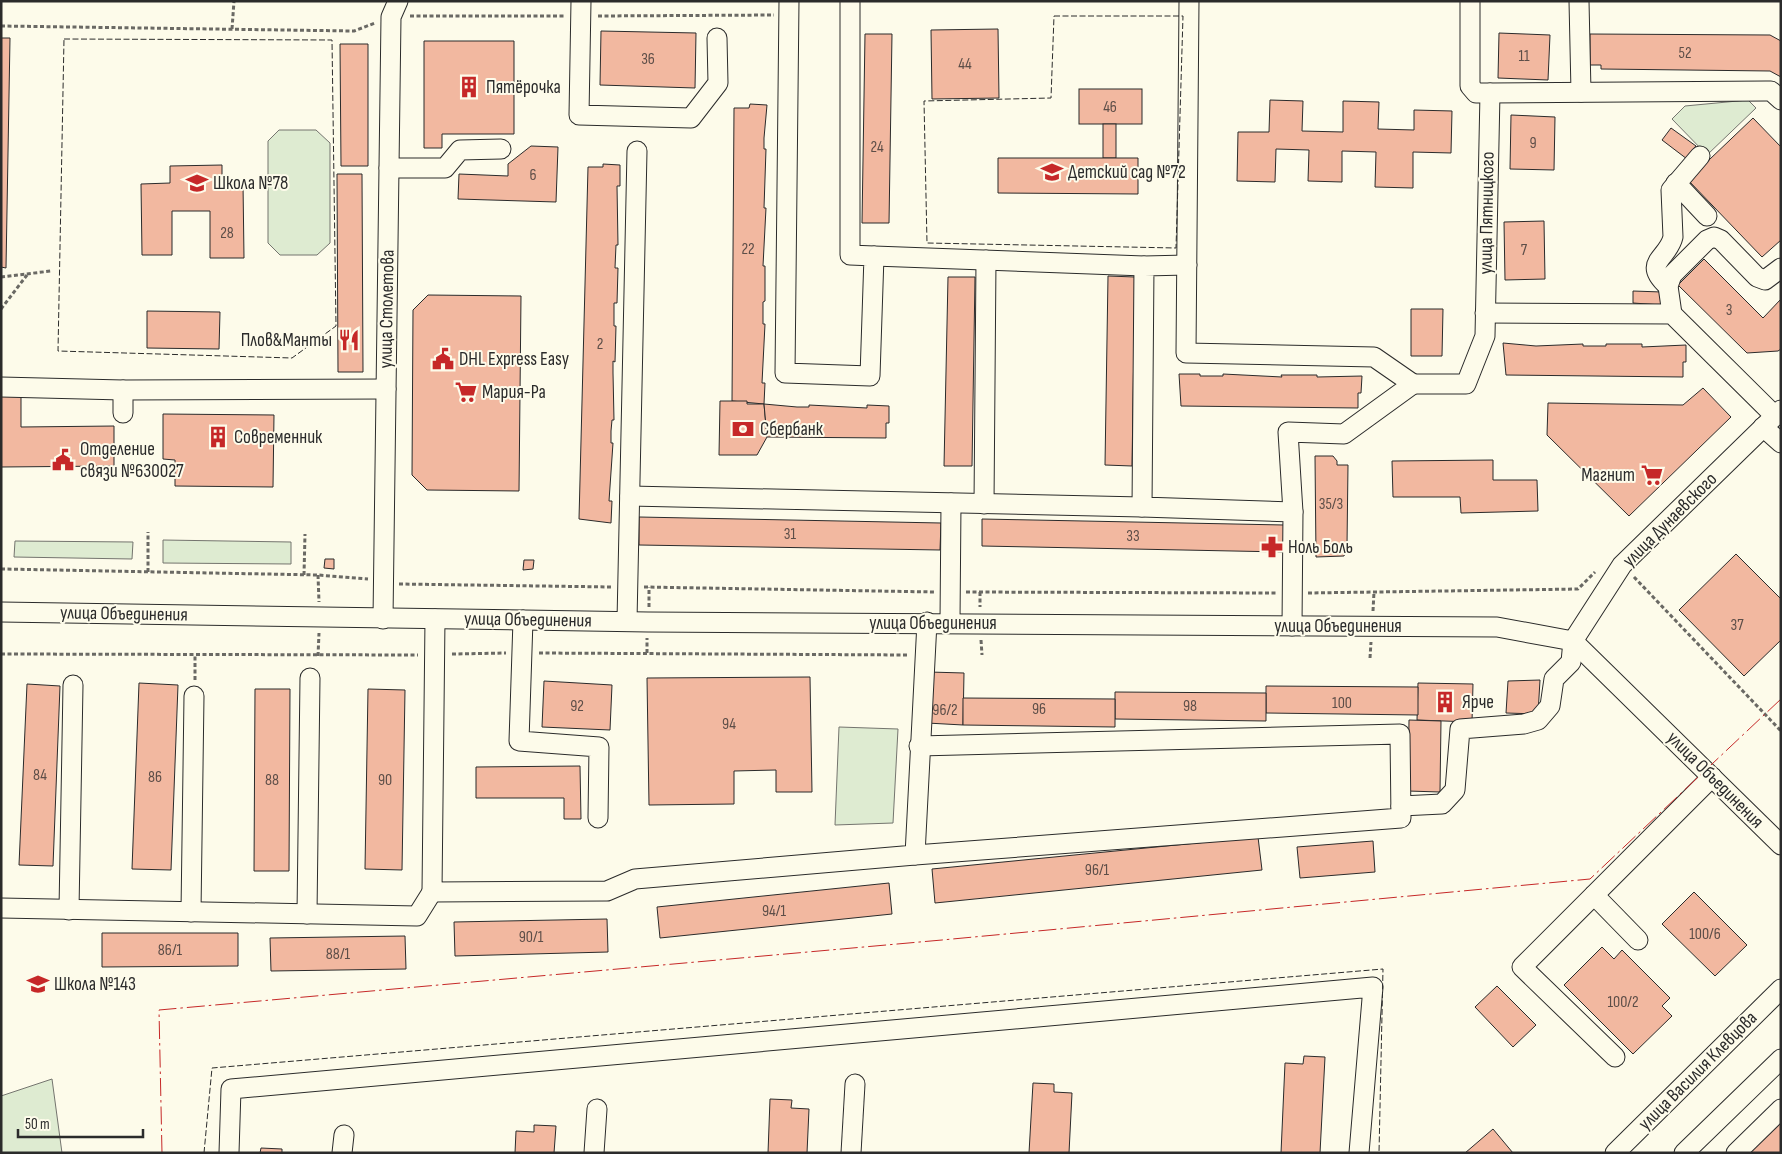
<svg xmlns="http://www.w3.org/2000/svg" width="1782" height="1154" font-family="'Sofia Sans Condensed',sans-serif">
<rect width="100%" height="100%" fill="#fdfbea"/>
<g fill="#deebd1" stroke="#74746e">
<polygon points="1748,100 1756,108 1707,155 1672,119 1685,106"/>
<polygon points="279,130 316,130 330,143 330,243 317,255 280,255 268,243 268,141"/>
<polygon points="163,540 291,542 291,564 163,563"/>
<polygon points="15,541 133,542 132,559 14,557"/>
<polygon points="839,727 898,729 893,823 835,825"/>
<polygon points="52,1079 62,1153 1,1153 1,1096"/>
</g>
<g fill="#f2b8a0" stroke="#2b2b2b">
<polygon points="998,29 999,98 932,99 931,30"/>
<polygon points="601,31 696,33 695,88 600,85"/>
<polygon points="1499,33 1550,35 1548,80 1498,78"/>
<polygon points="865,34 892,34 889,223 862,223"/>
<polygon points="1590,34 1770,35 1781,41 1781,77 1770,71 1601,69 1601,65 1590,65"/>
<polygon points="1,38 10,38 6,268 1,267"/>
<polygon points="424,41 514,41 514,134 442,134 442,148 424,148"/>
<polygon points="340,44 368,44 368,166 341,166"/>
<rect x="1079" y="89" width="63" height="35"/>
<polygon points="1270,100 1303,101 1302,131 1343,132 1343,101 1379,102 1378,129 1414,130 1414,110 1452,111 1451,153 1413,152 1413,188 1375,187 1376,152 1342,151 1342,182 1308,181 1309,150 1276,149 1275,182 1237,181 1238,132 1269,132"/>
<polygon points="750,104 767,105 764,138 764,149 766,149 764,208 766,208 763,266 765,266 765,301 763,302 763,324 765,324 762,383 765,383 764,404 732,401 734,108 749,108"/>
<polygon points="1511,115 1555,117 1554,170 1510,169"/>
<polygon points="1753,118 1781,147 1781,240 1762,257 1688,180"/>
<rect x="1103" y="124" width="13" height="34"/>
<polygon points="1671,128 1696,146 1687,159 1662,140"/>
<polygon points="531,146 558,147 556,202 458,199 459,174 508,176 508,164"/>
<polygon points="998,158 1138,158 1138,194 998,193"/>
<polygon points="603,164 620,165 620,186 617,186 618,245 616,245 615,268 618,268 617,303 614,303 614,326 616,326 615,362 613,361 613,373 614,420 612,420 611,431 611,443 613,443 609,501 612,501 611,523 579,519 588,167 603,167"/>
<polygon points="222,165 222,183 243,183 244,258 210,258 210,211 172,211 172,255 142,255 141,184 170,183 170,166"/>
<polygon points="337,174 362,174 363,372 338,372"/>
<polygon points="1544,221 1545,279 1505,280 1504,222"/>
<polygon points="1704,259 1763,318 1781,299 1781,349 1778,351 1747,353 1678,285"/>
<polygon points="1108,276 1135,277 1132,466 1105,465"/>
<polygon points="948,277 975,277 972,466 944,466"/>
<polygon points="1633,291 1662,292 1661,305 1633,303"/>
<polygon points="428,295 521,296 519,491 427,490 412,475 413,310"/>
<polygon points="1411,309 1443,309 1442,356 1411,356"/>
<polygon points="147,311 220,312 219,349 147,348"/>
<polygon points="1503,343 1536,346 1583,344 1583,346 1606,346 1606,344 1642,344 1642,347 1686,345 1686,362 1683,362 1683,377 1506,375"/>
<polygon points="1179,374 1200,374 1200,376 1223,376 1223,374 1282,377 1281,375 1317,375 1317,377 1362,376 1361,393 1358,393 1358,408 1181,406"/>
<polygon points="1703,388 1731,417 1629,516 1547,435 1548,403 1683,405"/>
<polygon points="1,394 21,394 21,427 114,426 114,466 1,467"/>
<polygon points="720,401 747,401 747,404 764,404 767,437 757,455 719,455"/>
<polygon points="764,404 797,407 809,407 809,405 867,408 867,405 889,406 889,423 886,423 886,438 767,437"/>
<polygon points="163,414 274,415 273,487 175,486 175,460 163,459"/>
<polygon points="1315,456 1333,456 1337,461 1337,465 1348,465 1347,546 1344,556 1316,557"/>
<polygon points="1493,460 1493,480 1537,480 1538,511 1461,513 1460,497 1393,497 1392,461"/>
<polygon points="639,517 941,523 940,550 639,545"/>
<polygon points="982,519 1284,525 1283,552 982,546"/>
<polygon points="1736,554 1781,599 1781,640 1744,676 1679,610"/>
<polygon points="325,559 334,559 334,569 324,568"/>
<polygon points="524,560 534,560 533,569 523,570"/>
<polygon points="929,672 964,673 963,725 927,723"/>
<polygon points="810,677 812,792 776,792 776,770 734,771 734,804 649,805 647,678"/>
<polygon points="1540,680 1538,714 1506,713 1508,681"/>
<polygon points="544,681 612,685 610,730 542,727"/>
<polygon points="139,683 178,685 171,870 132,869"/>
<polygon points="1418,683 1473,684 1472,722 1417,720"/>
<polygon points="27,684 60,686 53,866 19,865"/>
<polygon points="1266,686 1418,687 1418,715 1266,713"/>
<polygon points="255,689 290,689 289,871 254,871"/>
<polygon points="368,689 405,690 402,870 365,869"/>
<polygon points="1115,692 1266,693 1266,721 1115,719"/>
<polygon points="963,698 1115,699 1115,727 963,725"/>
<polygon points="1409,720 1441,721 1440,792 1408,791"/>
<polygon points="580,766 581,819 564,819 564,798 476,798 476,767"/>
<polygon points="1258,837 1262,870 935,903 932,869"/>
<polygon points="1373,841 1375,872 1300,878 1297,847"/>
<polygon points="889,883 892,914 660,938 657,907"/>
<polygon points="1694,892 1747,945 1715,976 1662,924"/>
<polygon points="607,919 608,952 455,956 454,922"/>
<polygon points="102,933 238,933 238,966 102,967"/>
<polygon points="405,936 406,969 271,971 270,938"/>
<polygon points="1602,947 1614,959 1622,950 1670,998 1662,1006 1672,1016 1633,1054 1564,985"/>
<polygon points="1497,986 1536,1025 1513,1047 1475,1007"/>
<polygon points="1304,1056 1325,1057 1320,1153 1281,1153 1285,1063 1303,1064"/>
<polygon points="1033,1083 1054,1084 1054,1092 1072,1093 1069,1153 1029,1153"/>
<polygon points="770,1099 792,1100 791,1108 809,1109 807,1153 768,1153"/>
<polygon points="1781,1118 1781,1153 1745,1153"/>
<polygon points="534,1125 556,1126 554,1153 515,1153 516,1131 534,1132"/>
<polygon points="1493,1129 1513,1153 1465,1153"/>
<polygon points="261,1148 282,1149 282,1153 260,1153"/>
</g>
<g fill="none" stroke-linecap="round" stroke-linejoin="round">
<g stroke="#2b2b2b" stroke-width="21">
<g id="minor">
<polyline points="581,1 579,115 691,118 718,83 717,38"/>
<polyline points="789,1 785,373 870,376 874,256 850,255 850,1"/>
<polyline points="1189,1 1186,353 1374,357 1413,384 1344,434 1288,432 1293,512"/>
<polyline points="1579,1 1581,92"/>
<polyline points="1490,93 1766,91 1771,91 1781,100"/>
<polyline points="389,168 445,168 460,150 501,149"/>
<polyline points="1676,183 1707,216"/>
<polyline points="874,256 1144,266"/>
<polyline points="1187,265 1144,266 1142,507 1293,512 1292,626"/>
<path d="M 1668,286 C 1641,262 1668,259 1673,237 L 1671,190 L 1700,156"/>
<polyline points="1485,313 1672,314 1775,416"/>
<polyline points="1672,314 1668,286 1672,275 1707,240 1714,237 1721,240 1757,277 1765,280 1781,268"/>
<polyline points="1413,384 1466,384 1485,336 1490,93 1476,93 1470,86 1470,1"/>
<polyline points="1,387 123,390"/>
<polyline points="123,413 123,390 386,389"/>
<polyline points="1763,427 1781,443"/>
<polyline points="630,496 1142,507"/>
<polyline points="984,504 986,260"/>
<polyline points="1,612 648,622 1497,627 1573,641 1781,845"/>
<polyline points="383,619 391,17 398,1"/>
<polyline points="435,619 432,892 607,891 635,879 915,855 927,622"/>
<polyline points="523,620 519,741 599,747 598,818"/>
<polyline points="627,621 637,151"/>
<polyline points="950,622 951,503"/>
<polyline points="1401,806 1442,804 1455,790 1460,729 1524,724 1538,720 1550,706 1554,679 1571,662 1573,641 1622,565 1781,410"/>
<polyline points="915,855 1401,818 1400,734 919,746"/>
<polyline points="1594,895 1638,940"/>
<polyline points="1,908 417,916 432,892"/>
<polyline points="69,910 73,685"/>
<polyline points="191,912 194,696"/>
<polyline points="307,914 310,678"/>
<polyline points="1615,1057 1522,967 1712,777"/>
<polyline points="229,1153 231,1089 1373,987 1359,1153"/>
<polyline points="342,1153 344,1135"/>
<polyline points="594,1153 597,1109"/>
<polyline points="851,1153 855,1084"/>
<polyline points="1615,1153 1781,989"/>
<polyline points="1684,1153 1781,1059"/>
<polyline points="1736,1153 1781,1109"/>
</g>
</g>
<g stroke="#6a6964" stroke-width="3" stroke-dasharray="4 2.5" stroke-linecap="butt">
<polyline points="410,16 564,16"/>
<polyline points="598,16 774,15"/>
<polyline points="1,26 354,31 375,23"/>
<polyline points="232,29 234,1"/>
<polyline points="1,277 51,271"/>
<polyline points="1,309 27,275"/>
<polyline points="1,569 318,575 368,579"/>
<polyline points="148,572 148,532"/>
<polyline points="304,575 305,534"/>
<polyline points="318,575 319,602"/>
<polyline points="1634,577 1781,731"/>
<polyline points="399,584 612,587"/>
<polyline points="644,587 935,592"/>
<polyline points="966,592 1277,593"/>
<polyline points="980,592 980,607"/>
<polyline points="1308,593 1578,589 1595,572"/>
<polyline points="649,607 649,587"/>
<polyline points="1373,611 1374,592"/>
<polyline points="981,640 982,655"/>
<polyline points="539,653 908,655"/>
<polyline points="647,653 647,638"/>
<polyline points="1,654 418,655"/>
<polyline points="452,654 506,653"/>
<polyline points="318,656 319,633"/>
<polyline points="1370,658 1371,642"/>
<polyline points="195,680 195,655"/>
</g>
<use href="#minor" stroke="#fdfbea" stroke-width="19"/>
<g stroke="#2b2b2b" stroke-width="1" stroke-dasharray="6 2.5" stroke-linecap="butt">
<polygon points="1054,16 1183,16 1176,248 927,243 924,101 1051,98"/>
<polygon points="64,39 332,40 336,326 292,358 58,351"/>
<polyline points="204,1153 212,1068 1383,969 1379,1153"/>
</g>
<polyline stroke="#c62828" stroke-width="1" stroke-dasharray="18 4 2.5 4" stroke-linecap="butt" points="162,1153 159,1010 942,940 1590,879 1781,699"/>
</g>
<defs>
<g id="building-bare" transform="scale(1.725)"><path d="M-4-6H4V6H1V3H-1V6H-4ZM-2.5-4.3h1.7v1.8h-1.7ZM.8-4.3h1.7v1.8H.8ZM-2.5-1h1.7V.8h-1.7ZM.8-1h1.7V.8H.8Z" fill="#c62828" stroke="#fdfbea" stroke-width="2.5" paint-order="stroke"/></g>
<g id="school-bare" transform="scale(1.725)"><path d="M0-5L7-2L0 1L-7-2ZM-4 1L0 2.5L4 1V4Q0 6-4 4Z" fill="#c62828" stroke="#fdfbea" stroke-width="2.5" paint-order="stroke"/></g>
<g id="restaurant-bare" transform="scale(1.725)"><path d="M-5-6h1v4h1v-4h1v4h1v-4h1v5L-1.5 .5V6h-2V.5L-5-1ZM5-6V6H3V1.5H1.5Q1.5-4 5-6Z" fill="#c62828" stroke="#fdfbea" stroke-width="2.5" paint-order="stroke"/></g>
<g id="civic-bare" transform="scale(1.725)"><path d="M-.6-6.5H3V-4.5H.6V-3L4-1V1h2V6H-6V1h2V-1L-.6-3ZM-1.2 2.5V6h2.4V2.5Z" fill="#c62828" stroke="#fdfbea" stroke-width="2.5" paint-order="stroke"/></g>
<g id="supermarket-bare" transform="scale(1.725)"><path d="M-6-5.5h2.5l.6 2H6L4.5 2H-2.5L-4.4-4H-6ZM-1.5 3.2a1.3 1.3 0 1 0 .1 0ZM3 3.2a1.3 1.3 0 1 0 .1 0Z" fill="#c62828" stroke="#fdfbea" stroke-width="2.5" paint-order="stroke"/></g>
<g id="bank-bare" transform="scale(1.725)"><path d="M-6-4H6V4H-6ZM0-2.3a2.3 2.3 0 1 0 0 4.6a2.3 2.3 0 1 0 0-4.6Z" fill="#c62828" stroke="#fdfbea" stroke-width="2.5" paint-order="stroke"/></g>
<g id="pharmacy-bare" transform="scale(1.725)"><path d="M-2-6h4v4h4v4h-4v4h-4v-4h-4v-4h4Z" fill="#c62828" stroke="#fdfbea" stroke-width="2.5" paint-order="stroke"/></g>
</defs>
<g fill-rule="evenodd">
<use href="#building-bare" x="469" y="87"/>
<use href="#school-bare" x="1052" y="172"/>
<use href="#school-bare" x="197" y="183"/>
<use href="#restaurant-bare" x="349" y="340"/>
<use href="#civic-bare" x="443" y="359"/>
<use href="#supermarket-bare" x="466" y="392"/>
<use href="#bank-bare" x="743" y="429"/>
<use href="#building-bare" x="218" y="437"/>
<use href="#civic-bare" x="63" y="460"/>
<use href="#supermarket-bare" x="1652" y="475"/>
<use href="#pharmacy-bare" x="1272" y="547"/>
<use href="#building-bare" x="1445" y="702"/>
<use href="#school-bare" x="38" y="984"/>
</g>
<g text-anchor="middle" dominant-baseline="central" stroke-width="4" stroke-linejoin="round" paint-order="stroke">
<g font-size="16" fill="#5d4e48">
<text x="1685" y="53">52</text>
<text x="1524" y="56">11</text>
<text x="648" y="59">36</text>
<text x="965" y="64">44</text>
<text x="1110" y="107">46</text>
<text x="1533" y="143">9</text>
<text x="877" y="147">24</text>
<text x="533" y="175">6</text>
<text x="227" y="233">28</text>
<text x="748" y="249">22</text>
<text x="1524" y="250">7</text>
<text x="1729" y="310">3</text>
<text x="600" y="344">2</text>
<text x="1331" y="504">35/3</text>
<text x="790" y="534">31</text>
<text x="1133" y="536">33</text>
<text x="1737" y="625">37</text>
<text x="1342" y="703">100</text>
<text x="577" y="706">92</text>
<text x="1190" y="706">98</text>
<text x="1039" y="709">96</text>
<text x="945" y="710">96/2</text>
<text x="729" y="724">94</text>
<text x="40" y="775">84</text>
<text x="155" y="777">86</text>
<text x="272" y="780">88</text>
<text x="385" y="780">90</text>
<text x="1097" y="870">96/1</text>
<text x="774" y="911">94/1</text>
<text x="1705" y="934">100/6</text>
<text x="531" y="937">90/1</text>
<text x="170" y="950">86/1</text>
<text x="338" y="954">88/1</text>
<text x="1623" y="1002">100/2</text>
</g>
<g font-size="19" fill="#2b2b2b" stroke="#fdfbea" text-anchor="start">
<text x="486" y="87">Пятёрочка</text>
<text x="1068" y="172">Детский сад №72</text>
<text x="213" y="183">Школа №78</text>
<text x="332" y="340" text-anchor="end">Плов&amp;Манты</text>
<text x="459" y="359">DHL Express Easy</text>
<text x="482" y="392">Мария-Ра</text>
<text x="760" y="429">Сбербанк</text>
<text x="234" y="437">Современник</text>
<text x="80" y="449">Отделение<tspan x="80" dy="22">связи №630027</tspan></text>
<text x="1635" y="475" text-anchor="end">Магнит</text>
<text x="1288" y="547">Ноль Боль</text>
<text x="1462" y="702">Ярче</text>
<text x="54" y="984">Школа №143</text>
</g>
<g font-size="19" fill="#2b2b2b" stroke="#fdfbea">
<text transform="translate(1487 213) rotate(-89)">улица Пятницкого</text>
<text transform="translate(387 309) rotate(-89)">улица Столетова</text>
<text transform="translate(1670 520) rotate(-45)">улица Дунаевского</text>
<text transform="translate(124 614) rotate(1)">улица Объединения</text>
<text transform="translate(528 620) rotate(1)">улица Объединения</text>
<text x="933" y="623">улица Объединения</text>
<text x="1338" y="626">улица Объединения</text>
<text transform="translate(1715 780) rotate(45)">улица Объединения</text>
<text transform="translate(1698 1071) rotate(-45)">улица Василия Клевцова</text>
</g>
</g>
<rect width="1782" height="1154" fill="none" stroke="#2b2b2b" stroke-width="5"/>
<path d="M18 1129v8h125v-8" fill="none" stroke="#2b2b2b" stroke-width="2.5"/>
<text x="25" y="1129" font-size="15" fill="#2b2b2b" stroke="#fdfbea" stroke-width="4" paint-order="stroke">50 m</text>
</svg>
